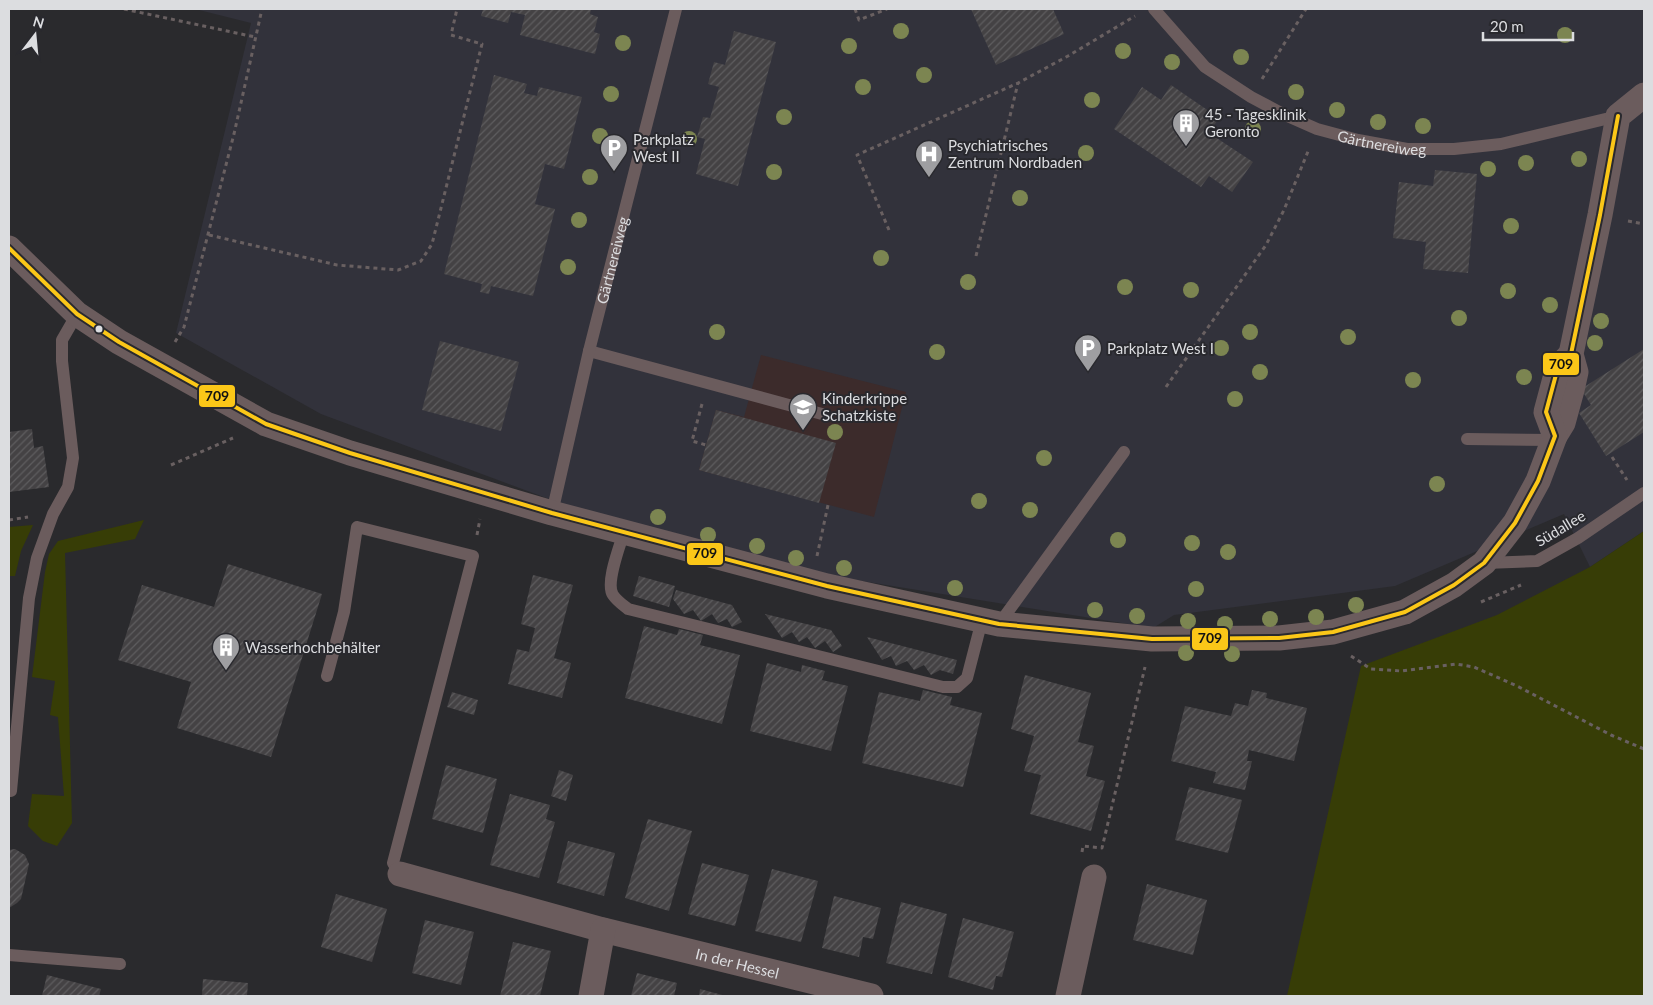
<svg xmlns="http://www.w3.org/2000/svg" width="1653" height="1005" font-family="Lato,sans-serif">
<defs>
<pattern id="building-hatch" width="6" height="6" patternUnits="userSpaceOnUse" patternTransform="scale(1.25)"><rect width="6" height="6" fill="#444244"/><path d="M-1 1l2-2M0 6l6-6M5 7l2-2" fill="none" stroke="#5e5d5f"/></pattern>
</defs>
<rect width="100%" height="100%" fill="#2a2a2d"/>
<polygon fill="#32323b" points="195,9 1644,9 1644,531 1590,567 1564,514 1395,586 1174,615 1153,628 806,572 568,506 321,414 176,333 251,23"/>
<polygon fill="#3c2b2b" points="761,355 906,392 874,517 699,470 716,410 744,417"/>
<g fill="#373d06">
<polygon points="144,520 135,539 65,553 72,823 57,846 43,841 28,826 32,794 64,796 58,717 50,715 55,681 32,677 45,572 49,554 58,541"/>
<polygon points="33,525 21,551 15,576 9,576 9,527"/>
<polygon points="1644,531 1644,996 1287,996 1361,666 1497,615 1590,567"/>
</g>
<g fill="url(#building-hatch)">
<polygon points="483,9 591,9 590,14 598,17 594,32 600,34 595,54 520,35 525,15 511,12 508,23 481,16"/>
<polygon points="971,9 1053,9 1064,34 996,65"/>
<polygon points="734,31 776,42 738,186 696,174 705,139 697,137 703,117 710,118 719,87 708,84 714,62 725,65"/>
<polygon points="494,75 527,84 524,93 537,96 539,87 582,97 564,169 545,164 535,204 555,209 533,296 491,286 489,294 480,292 482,284 444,274"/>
<polygon points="1171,85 1219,118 1209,133 1253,162 1232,192 1209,176 1201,187 1114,129 1142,87 1161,100"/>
<polygon points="1435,170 1477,174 1468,273 1423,269 1426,242 1393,238 1399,182 1433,186"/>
<polygon points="440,341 519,362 501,431 422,410"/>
<polygon points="1644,349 1644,432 1606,456 1579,413 1591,405 1581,389"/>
<polygon points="716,410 836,443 819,503 699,470"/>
<polygon points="32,429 34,448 43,446 49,487 9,492 9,432"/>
<polygon points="228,564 322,594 271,757 177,728 191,682 118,660 142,585 214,607"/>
<polygon points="533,575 573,585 554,658 571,663 562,698 508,684 517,649 529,652 535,628 521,624"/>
<polygon points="639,576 675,586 669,607 633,596"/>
<polygon points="676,590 732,605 742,622 732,627 727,619 718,623 712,614 701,621 693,610 684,614 673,599"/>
<polygon points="765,614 831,630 842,646 833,652 825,641 815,648 807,637 799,642 792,632 782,638"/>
<polygon points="644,626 677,635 679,629 703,635 700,645 740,655 722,724 625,698"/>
<polygon points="867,637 957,660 953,674 940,670 931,675 924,665 914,670 907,661 896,666 891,656 882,660"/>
<polygon points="767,663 801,672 802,665 825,671 822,680 848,686 831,751 750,731"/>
<polygon points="1025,675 1091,693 1078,742 1094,746 1086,776 1105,781 1091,831 1030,814 1041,775 1024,771 1034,736 1011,729"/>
<polygon points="923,690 952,697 950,705 982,713 963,787 862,763 879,692 920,701"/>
<polygon points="1252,690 1267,693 1266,698 1307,708 1294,761 1249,750 1247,761 1252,761 1245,790 1213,783 1216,772 1171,761 1185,706 1231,716 1235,703 1248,706"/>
<polygon points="452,692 478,700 474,715 447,707"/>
<polygon points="446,765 497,779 483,833 432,819"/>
<polygon points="559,770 573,775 566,801 551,796"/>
<polygon points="1189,787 1242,800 1228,853 1175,840"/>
<polygon points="510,794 550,805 546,819 555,822 539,878 490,865"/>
<polygon points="648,819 692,831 669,911 625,898"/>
<polygon points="568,841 615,853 604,896 557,883"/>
<polygon points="15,849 25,855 29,864 21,899 17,903 9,908 9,850"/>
<polygon points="702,863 749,875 735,926 688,914"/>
<polygon points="772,869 818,881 801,942 755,931"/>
<polygon points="1147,884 1207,900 1193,955 1133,940"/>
<polygon points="336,894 387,909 372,962 321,947"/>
<polygon points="834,896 881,908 873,939 863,937 859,957 822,948"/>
<polygon points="901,902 947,914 932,974 886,963"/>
<polygon points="963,918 1014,932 1002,977 996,976 993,990 948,977"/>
<polygon points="425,920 474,932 461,985 412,973"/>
<polygon points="513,942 551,951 540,996 500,996"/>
<polygon points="637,973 677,983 674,996 631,996"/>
<polygon points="47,975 101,989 99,996 42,996"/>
<polygon points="203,979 248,983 247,996 202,996"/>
<polygon points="700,989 726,996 699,996"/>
</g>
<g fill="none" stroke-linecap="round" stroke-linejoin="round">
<g stroke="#696061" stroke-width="3" stroke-dasharray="4 4" stroke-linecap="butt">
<polyline points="124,9 255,37"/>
<polyline points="855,9 859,20 887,9"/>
<polyline points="1262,79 1306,9"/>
<polyline points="1628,221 1644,224"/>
<polyline points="889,230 857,155 1018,83 1068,56 1135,16"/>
<polyline points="209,235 337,265 398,270 421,261 432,244 482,44 451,35 457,9"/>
<polyline points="976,256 1018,83"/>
<polyline points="175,342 184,327 234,134 262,9"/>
<polyline points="1166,387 1266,245 1284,210 1309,149"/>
<polyline points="702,404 692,441 706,445"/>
<polyline points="1612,457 1627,480"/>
<polyline points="171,465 233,438"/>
<polyline points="9,520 28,517"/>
<polyline points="477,535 480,519"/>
<polyline points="817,556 828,505"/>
<polyline points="1481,602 1521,585"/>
<polyline points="1351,656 1371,669 1401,671 1456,664 1474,667 1517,686 1611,735 1644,749"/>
<polyline points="1082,852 1083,846 1102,848 1145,667"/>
</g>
<g stroke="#6b5c5d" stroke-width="12">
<path id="s1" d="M 1154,9 L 1205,67 L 1251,97 L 1283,114 L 1317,129 L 1358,140 L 1407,149 L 1454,149 L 1501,144 L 1618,116"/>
<polyline points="589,351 822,414"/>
<polyline points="1467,439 1554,440"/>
<path id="s2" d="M 552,513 L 589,351 L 676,9"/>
<path d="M 624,532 C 620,546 605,583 613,595 C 617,601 623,605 628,609 L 943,687 L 957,687 L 967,678 L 982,620"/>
<polyline points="1485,563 1537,561 1578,538 1644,493"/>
<polyline points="999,624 1124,452"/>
<polyline points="327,676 344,612 357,527 473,556 393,863 400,874"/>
<polyline points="11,791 29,598 37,558 53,514 68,487 73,458 62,361 62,340 77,314"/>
<polyline points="9,955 120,964"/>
</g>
<g stroke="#6b5c5d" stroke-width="25">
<polyline points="9,248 77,314 119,342 266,424 350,453 552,513 827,586 999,624 1152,639 1279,638 1333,632 1405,612 1454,585 1484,563 1515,523 1538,481 1555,436 1563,423 1572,390 1576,372 1571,354 1600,215 1618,116 1644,95"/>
<polyline points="1555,436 1546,412 1558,367 1571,354"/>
<path id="s3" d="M 400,874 L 603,930 L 871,996"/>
<polyline points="591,996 603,930"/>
<polyline points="1068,996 1094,877"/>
</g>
<g stroke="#29292e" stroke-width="8">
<polyline id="bus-1" points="9,248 77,314 119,342 266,424 350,453 552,513 827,586 999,624 1152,639 1279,638 1333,632 1405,612 1454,585 1484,563 1515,523 1538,481 1555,436 1546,412 1558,367 1571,354 1600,215 1618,116"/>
</g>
<use href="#bus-1" stroke="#fbc718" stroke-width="4"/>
</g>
<g fill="#7c8551">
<circle cx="901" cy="31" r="8"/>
<circle cx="1565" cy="35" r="8"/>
<circle cx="623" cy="43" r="8"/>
<circle cx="849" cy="46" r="8"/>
<circle cx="1123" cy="51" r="8"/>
<circle cx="1241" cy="57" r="8"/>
<circle cx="1172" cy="62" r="8"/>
<circle cx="924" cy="75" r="8"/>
<circle cx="863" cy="87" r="8"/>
<circle cx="1296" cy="92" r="8"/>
<circle cx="611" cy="94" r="8"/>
<circle cx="1092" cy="100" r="8"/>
<circle cx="1337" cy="110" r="8"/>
<circle cx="784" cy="117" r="8"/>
<circle cx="1378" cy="122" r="8"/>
<circle cx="1423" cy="126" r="8"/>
<circle cx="1253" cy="129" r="8"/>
<circle cx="600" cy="136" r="8"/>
<circle cx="689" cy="139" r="8"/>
<circle cx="1086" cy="153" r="8"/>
<circle cx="1579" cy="159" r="8"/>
<circle cx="1526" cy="163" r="8"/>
<circle cx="1488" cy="169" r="8"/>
<circle cx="774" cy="172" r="8"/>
<circle cx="590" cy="177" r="8"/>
<circle cx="1020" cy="198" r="8"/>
<circle cx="579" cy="220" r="8"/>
<circle cx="1511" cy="226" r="8"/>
<circle cx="881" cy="258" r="8"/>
<circle cx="568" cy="267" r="8"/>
<circle cx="968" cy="282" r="8"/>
<circle cx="1125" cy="287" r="8"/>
<circle cx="1191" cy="290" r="8"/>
<circle cx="1508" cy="291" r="8"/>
<circle cx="1550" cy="305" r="8"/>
<circle cx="1459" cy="318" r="8"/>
<circle cx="1601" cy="321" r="8"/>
<circle cx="717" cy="332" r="8"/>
<circle cx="1250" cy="332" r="8"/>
<circle cx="1348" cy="337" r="8"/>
<circle cx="1595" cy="343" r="8"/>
<circle cx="1221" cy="348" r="8"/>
<circle cx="937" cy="352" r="8"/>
<circle cx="1260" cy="372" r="8"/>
<circle cx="1524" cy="377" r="8"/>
<circle cx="1413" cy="380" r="8"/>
<circle cx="1235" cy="399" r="8"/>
<circle cx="835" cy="432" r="8"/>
<circle cx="1044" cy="458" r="8"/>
<circle cx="1437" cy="484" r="8"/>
<circle cx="979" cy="501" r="8"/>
<circle cx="1030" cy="510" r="8"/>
<circle cx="658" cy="517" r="8"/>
<circle cx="708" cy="535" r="8"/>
<circle cx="1118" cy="540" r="8"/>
<circle cx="1192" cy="543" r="8"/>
<circle cx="757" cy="546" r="8"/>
<circle cx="1228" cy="552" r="8"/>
<circle cx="796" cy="558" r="8"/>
<circle cx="844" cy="568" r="8"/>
<circle cx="955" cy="588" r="8"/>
<circle cx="1196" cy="589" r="8"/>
<circle cx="1356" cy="605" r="8"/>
<circle cx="1095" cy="610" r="8"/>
<circle cx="1137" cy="616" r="8"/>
<circle cx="1316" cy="617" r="8"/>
<circle cx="1270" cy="619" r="8"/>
<circle cx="1188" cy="621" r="8"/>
<circle cx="1225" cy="624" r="8"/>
<circle cx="1186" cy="653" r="8"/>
<circle cx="1232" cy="654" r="8"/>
</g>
<defs>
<g id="building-pin" transform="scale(1.4375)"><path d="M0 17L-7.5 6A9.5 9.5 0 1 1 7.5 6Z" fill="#9e9ea1" stroke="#29292e"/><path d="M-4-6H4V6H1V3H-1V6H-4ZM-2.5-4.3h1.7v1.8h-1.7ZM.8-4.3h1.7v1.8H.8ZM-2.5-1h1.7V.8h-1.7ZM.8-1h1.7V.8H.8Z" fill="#fff"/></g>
<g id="parking-pin" transform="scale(1.4375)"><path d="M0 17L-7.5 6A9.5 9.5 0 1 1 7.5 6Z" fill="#9e9ea1" stroke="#29292e"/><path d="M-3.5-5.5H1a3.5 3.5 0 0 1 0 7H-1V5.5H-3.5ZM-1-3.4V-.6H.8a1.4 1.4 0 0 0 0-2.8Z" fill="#fff"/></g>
<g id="hospital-pin" transform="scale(1.4375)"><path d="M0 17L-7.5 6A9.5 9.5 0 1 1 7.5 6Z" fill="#9e9ea1" stroke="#29292e"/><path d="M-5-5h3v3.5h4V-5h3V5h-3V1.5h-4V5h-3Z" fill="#fff"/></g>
<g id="school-pin" transform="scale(1.4375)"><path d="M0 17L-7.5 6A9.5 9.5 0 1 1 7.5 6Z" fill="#9e9ea1" stroke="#29292e"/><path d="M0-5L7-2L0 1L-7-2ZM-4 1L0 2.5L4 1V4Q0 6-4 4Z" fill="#fff"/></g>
</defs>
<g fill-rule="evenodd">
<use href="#building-pin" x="1186" y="123"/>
<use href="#parking-pin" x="614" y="148"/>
<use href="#hospital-pin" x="929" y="154"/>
<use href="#parking-pin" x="1088" y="348"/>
<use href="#school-pin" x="803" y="407"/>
<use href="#building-pin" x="226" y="647"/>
</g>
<circle fill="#dcdde0" stroke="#29292e" stroke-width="2" cx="99" cy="329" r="4.5"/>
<g text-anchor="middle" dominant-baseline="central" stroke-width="4" stroke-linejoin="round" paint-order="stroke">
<g font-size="15" fill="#dcdde0" stroke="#29292e" text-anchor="start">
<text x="1205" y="114">45 - Tagesklinik<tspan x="1205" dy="17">Geronto</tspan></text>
<text x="633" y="139">Parkplatz<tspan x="633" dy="17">West II</tspan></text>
<text x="948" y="145">Psychiatrisches<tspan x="948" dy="17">Zentrum Nordbaden</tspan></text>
<text x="1107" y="348">Parkplatz West I</text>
<text x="822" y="398">Kinderkrippe<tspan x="822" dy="17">Schatzkiste</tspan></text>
<text x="245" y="647">Wasserhochbehälter</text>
</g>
<g font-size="15" fill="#dcdde0" stroke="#29292e">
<text stroke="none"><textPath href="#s1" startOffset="272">Gärtnereiweg</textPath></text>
<text stroke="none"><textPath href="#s2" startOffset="260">Gärtnereiweg</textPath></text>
<text transform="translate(1560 528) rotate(-31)">Südallee</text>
<text stroke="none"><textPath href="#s3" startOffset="349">In der Hessel</textPath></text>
</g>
</g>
<g stroke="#29292e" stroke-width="2">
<rect x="1542" y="352" width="38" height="24" rx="5" fill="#fbc718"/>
<rect x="198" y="384" width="38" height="24" rx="5" fill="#fbc718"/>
<rect x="686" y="542" width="38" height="24" rx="5" fill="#fbc718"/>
<rect x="1191" y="627" width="38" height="24" rx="5" fill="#fbc718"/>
</g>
<g font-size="14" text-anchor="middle" font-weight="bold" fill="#111">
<text x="1561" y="369">709</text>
<text x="217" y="401">709</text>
<text x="705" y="558">709</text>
<text x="1210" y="643">709</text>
</g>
<rect width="1653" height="1005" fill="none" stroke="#dcdde0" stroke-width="20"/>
<g transform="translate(35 35) rotate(16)" stroke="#29292e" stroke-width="4" paint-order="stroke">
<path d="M0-4L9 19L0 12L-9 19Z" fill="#dcdde0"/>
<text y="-8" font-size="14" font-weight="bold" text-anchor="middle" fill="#dcdde0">N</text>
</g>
<path d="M1483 32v8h90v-8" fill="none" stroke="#dcdde0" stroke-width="2.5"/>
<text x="1490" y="32" font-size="15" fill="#dcdde0" stroke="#29292e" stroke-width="4" paint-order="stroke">20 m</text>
</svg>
